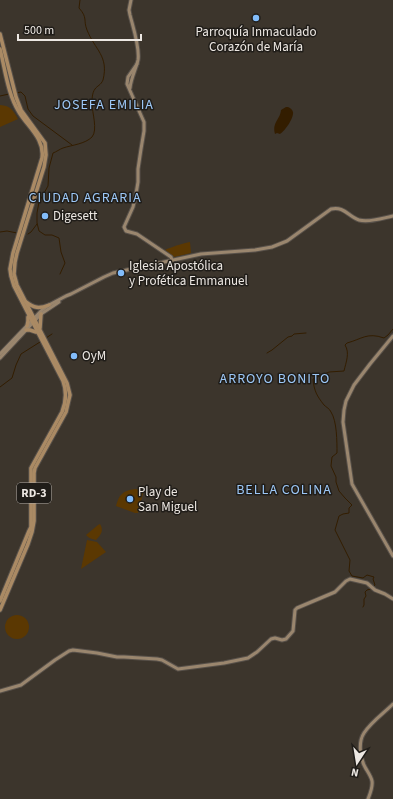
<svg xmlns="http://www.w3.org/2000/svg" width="393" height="799" font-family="'Source Sans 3',sans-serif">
<rect width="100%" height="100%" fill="#3c352c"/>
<g fill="#5b3802">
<path d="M 0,105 C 11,106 13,110 18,119 L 0,127 Z"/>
<path d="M 190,242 L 191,253 L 174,257 L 165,250 C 171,247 184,243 190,242 Z"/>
<path d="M 135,489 L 144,490 L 138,513 L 135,513 L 116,506 C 119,495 122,491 135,489 Z"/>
<path d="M 100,524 C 104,530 101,535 96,540 C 91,539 89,538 86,535 L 98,525 Z"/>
<polygon points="87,540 97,542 106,552 81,569"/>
<circle cx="17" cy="627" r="12"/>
</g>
<path fill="#331d00" d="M 286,107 L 288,107 C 290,108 292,109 293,112 C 294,118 285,131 280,134 L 277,133 L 275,134 C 272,122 280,120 281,110 Z"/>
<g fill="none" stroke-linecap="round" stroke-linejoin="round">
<g stroke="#331d00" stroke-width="1">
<polyline points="16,93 21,92 25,96 28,109 33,116 72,145"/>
<polyline points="0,96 9,94"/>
<polyline points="0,232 7,231 17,233"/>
<polyline points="28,234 31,232 37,224"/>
<path d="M 60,274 L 65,263 L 61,252 L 59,238 L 52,235 L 45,235 L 39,231 L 37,223 L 37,213 L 39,202 L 48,186 L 49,168 L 53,153 C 56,152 60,149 63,148 C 72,145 85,144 92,137 C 98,130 92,112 92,104 C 92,99 92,93 95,89 C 97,86 101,85 103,80 C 109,56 95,50 87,30 C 83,20 88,18 79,8 L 80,0"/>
<polyline points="46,338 52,334"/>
<polyline points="267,353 272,350 288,337 292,336 294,334 306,333"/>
<polyline points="0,387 12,378 16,365 21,354 40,342"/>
<path d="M 373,587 L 375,585 L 373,579 L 374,577 L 367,575 L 363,578 L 352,576 L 349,571 L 350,560 L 335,530 L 339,516 L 343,514 L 349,513 L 349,508 L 352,505 L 345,498 L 339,491 L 336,482 L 336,477 L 331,466 L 332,457 L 337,453 C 337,442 337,421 331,412 C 330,409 326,407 324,405 C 317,396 314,391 313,379 L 329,372 L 344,371 C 346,362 350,353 345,345 L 347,343 C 362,339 367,332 384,338 L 388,335 L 393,329"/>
<polyline points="363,607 364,605 364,599 366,596 365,592 367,590 371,589"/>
</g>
<g stroke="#58514a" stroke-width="5">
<g id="secondary">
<polyline points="137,64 128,77 127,84 144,122 144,131 141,149 138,169 138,182 136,194 133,207 124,227 126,231 137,234 171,257 172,260"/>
<path d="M 130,88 C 131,78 136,69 138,60 C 140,48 133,27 130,15 L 129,10 L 131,0"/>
<polyline points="393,336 370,364 354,385 346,401 344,410 343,422 352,484 393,556"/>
<path d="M 0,354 L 42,310 L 49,305 L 66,296 L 71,294 L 104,277 L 113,273 L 201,254 L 255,250 L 272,247 L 287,241 L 331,209 C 344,206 348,216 359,220 C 369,223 383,218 393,216"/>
<polyline points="0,358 41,314 59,302"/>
<polyline points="0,691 21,685 55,660 69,651 73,650 97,653 117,657 124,657 157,659 162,660 178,669 224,663 248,658 257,652 271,639 275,638 282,640 286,639 293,631 295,610 297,608 335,592 346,581 350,579 367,583 375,590 385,594 393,599"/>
<path d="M 368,799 C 370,794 373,787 372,781 C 371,776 367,771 365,767 C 360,758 358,742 364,733 C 371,722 384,713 393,704"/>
</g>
</g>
<g stroke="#58514a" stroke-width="5.5">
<g id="primary">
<polyline points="0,34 16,97 21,110 45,143 46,155 44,167 17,253 15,262 14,274 17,285 67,383 70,395 69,399 66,412 35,468 34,473 34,521 32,532 28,544 0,610"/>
<path d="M 0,49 C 5,69 8,95 19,112 C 28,127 45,139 42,158 L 13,253 L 10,269 L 11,276 L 14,286 L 63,381 C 67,392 66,402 62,412 L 31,468 L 31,527 L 29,531 L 0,601"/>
<path d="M 26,302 C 34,308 39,309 49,305"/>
<polyline points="27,326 28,321 28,317"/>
<polyline points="40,328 41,314"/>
<polyline points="26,330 30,330 36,332"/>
</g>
</g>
<use href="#secondary" stroke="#9a866e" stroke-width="3"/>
<use href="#primary" stroke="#aa8a64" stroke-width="3.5"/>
</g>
<g fill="#82bcfa" stroke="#201d19" stroke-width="1.5">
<circle cx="256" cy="18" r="4"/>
<circle cx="45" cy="216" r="4"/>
<circle cx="121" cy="273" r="4"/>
<circle cx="74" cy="356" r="4"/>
<circle cx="130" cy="499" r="4"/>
</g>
<g text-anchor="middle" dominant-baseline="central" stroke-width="3" stroke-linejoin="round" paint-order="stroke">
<rect fill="#201d19" stroke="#b0aba6" stroke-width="1" x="17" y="483" width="34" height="20" rx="3"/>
<g font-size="12" font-weight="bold" fill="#ede8e3">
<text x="34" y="493">RD-3</text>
</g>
<g font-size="13" fill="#ede8e3" stroke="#201d19" text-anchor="start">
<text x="256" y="32" text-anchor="middle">Parroquía Inmaculado<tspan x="256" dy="15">Corazón de María</tspan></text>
<text x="53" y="216">Digesett</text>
<text x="129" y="266">Iglesia Apostólica<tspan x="129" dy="15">y Profética Emmanuel</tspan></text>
<text x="82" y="356">OyM</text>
<text x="138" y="492">Play de<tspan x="138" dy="15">San Miguel</tspan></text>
</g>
<g font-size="14" letter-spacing="1" fill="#9cc7f6" stroke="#201d19">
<text x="104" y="105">JOSEFA EMILIA</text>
<text x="85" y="198">CIUDAD AGRARIA</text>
<text x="275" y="379">ARROYO BONITO</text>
<text x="284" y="490">BELLA COLINA</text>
</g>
</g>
<g transform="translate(357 763) rotate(192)" stroke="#201d19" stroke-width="3" paint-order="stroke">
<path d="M0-3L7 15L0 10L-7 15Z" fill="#ede8e3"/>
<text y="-6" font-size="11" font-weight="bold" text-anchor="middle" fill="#ede8e3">N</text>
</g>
<path d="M18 34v6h123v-6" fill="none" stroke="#ede8e3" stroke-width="2"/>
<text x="24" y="34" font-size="12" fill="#ede8e3" stroke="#201d19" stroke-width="3" paint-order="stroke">500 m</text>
</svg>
